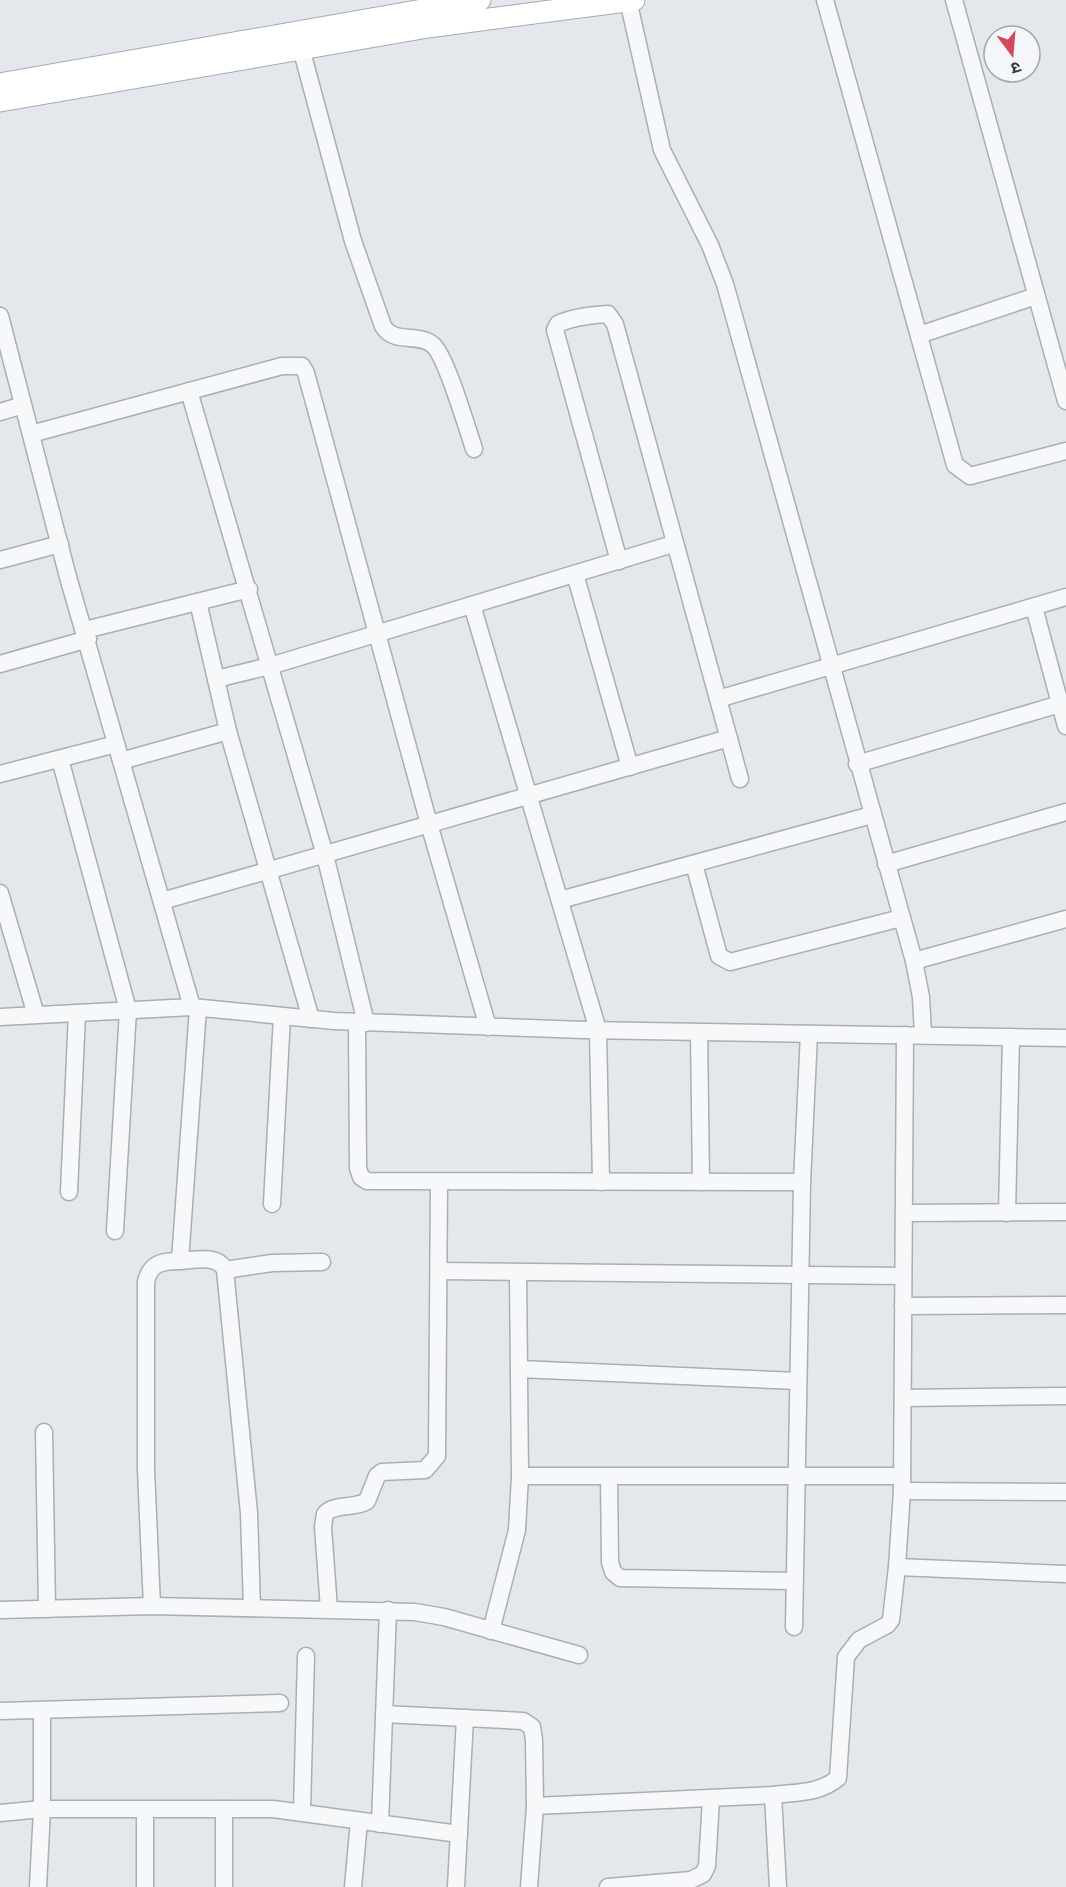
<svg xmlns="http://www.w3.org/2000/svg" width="1066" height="1887" font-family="Arial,'Noto Sans Devanagari',sans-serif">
<rect width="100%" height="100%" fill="#e4e7ec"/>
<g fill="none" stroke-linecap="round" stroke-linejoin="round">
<g stroke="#a9aeb7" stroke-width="19">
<g id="minor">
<polyline points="628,0 662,150 710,245 725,284 914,961 921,997 923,1035"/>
<polyline points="825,0 955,465 970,476 1066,451"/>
<polyline points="954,0 1066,401"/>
<path d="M 301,48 L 353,241 L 383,326 C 394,345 418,332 433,345 C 446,356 467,428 474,449"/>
<polyline points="0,316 68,577 192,1007"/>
<polyline points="919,335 1036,296"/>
<polyline points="189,391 325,855 366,1023"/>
<polyline points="0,412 23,405"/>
<polyline points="31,434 282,366 302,366 306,373 429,824 488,1027"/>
<polyline points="0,560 60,544"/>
<path d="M 619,561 L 555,330 L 558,324 C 572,317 592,315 608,314 L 615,324 L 740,779"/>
<polyline points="575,574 630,767"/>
<polyline points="198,602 228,731 311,1019"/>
<polyline points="472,605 598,1030 601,1182"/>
<polyline points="1034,607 1066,726"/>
<polyline points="85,630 249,589"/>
<polyline points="0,664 88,639"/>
<polyline points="216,679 270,666 673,544"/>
<polyline points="718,699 1066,597"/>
<polyline points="60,759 128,1010 115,1231"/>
<polyline points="121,761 228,731"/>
<polyline points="857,764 1060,704"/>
<polyline points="0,774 116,744"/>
<polyline points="694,864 719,956 730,962 901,918"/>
<polyline points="886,864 1066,812"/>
<polyline points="0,893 36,1015"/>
<polyline points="560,900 872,815"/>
<polyline points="162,901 729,738"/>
<polyline points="914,961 1066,919"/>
<polyline points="0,1017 192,1007 334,1021 584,1030 1066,1038"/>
<polyline points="357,1022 358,1168 361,1177 367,1181 802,1182"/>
<polyline points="699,1032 701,1182"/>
<polyline points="69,1192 77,1013"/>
<polyline points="272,1204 282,1016"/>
<polyline points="904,1213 1066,1212"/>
<polyline points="1007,1213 1011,1037"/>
<path d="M 180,1261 C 194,1260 218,1254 225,1270 L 249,1513 L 252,1608"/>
<polyline points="225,1270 272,1263 322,1262"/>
<polyline points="439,1271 903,1276"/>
<polyline points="903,1306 1066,1305"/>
<polyline points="519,1369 798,1381"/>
<polyline points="903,1398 1066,1396"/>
<polyline points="44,1432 47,1609"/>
<polyline points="520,1476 902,1476"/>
<polyline points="609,1476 610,1562 613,1572 620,1578 794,1581"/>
<polyline points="902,1491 1066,1492"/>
<polyline points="897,1567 1066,1574"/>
<path d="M 152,1606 L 146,1470 L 146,1282 C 150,1263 162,1261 180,1261 L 198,1008"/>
<path d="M 329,1609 L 323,1527 L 325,1514 C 334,1503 355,1509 367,1501 L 377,1476 L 382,1472 L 425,1470 L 437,1456 L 439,1182"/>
<polyline points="0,1610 152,1606 415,1612 444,1617 579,1655"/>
<polyline points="794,1627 802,1182 809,1034"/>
<polyline points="491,1631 517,1530 520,1476 518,1273"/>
<polyline points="0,1711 280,1703"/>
<polyline points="384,1714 523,1721 532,1727 534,1740 535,1806 529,1887"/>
<polyline points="773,1795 778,1887"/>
<path d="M 535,1806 L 773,1795 C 796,1792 819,1794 838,1778 L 846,1657 L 859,1640 L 887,1625 L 891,1620 L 897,1567 L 902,1491 L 905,1035"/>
<polyline points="145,1811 145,1887"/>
<polyline points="302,1811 306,1656"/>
<polyline points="0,1813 42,1809 273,1809 459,1834"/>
<polyline points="380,1824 388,1610"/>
<polyline points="38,1887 42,1809 42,1711"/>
<polyline points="224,1887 224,1809"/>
<polyline points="353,1887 359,1821"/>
<polyline points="456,1887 465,1718"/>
<polyline points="608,1887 691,1880 703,1874 707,1866 711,1799"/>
</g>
</g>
<g stroke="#a3abb8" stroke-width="23">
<g id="major">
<polyline points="0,84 480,0"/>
<polyline points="0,101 428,27 634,0"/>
</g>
</g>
<use href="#minor" stroke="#f7f8fa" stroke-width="16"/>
<use href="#major" stroke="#fff" stroke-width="21"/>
</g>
<g transform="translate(1012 54) rotate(164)"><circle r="28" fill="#f4f6f9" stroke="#a4a8b1" stroke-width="1.5"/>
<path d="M0-4.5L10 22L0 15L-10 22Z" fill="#d1495b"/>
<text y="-9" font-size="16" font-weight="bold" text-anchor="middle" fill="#2b3445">उ</text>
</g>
</svg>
